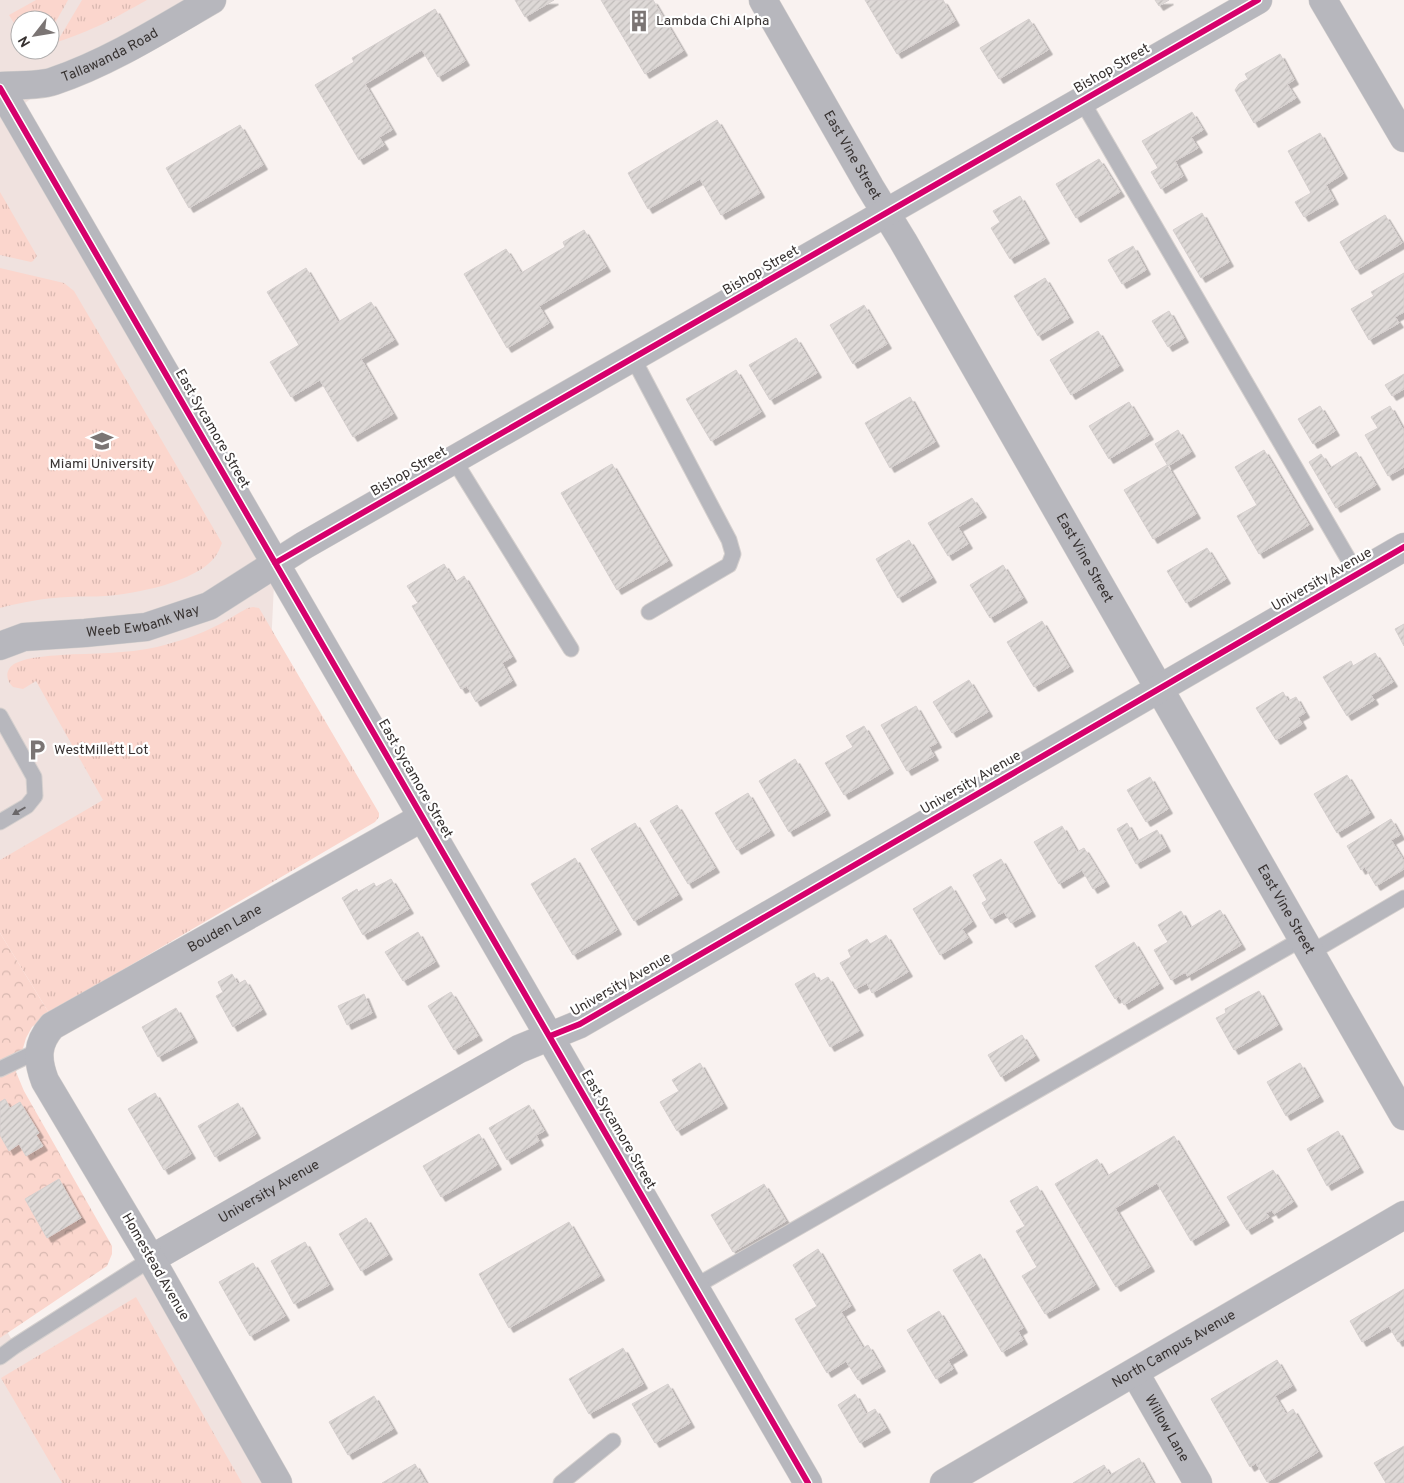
<svg xmlns="http://www.w3.org/2000/svg" width="1404" height="1483" viewBox="0 0 1404 1483" font-family="Overpass,sans-serif">
<style>
.built{fill:#f0e2df;fill-rule:evenodd}
.grass{fill:url(#grass-tufts)}
.forest{fill:url(#forest-crowns)}
.building{fill:url(#building-hatch);stroke:#d6d0cf;filter:url(#shadow)}
.lines{fill:none;stroke-linecap:round;stroke-linejoin:round}
.service-casing{stroke:#d5d0ce;stroke-width:17}
.minor-casing{stroke:#d5d0ce;stroke-width:29}
.tertiary-casing{stroke:#d5d0ce;stroke-width:29}
.service{stroke:#b7b7bd;stroke-width:15}
.minor{stroke:#b7b7bd;stroke-width:28}
.tertiary{stroke:#b7b7bd;stroke-width:28}
.cycleway-casing{stroke:#fff;stroke-width:9}
.cycleway{stroke:#d6006c;stroke-width:6}
.oneway{fill:#6a6769}
.labels{text-anchor:middle;dominant-baseline:central;stroke-width:4.5;stroke-linejoin:round;paint-order:stroke}
.poi-label{font-size:14px;fill:#373231;stroke:#fff;text-anchor:start}
.street-label{font-size:14px;fill:#373231;stroke:#fff}
</style>
<defs>
<pattern id="grass-tufts" width="24" height="20" patternUnits="userSpaceOnUse" patternTransform="scale(1.25)"><rect width="24" height="20" fill="#fbd6cd"/><path d="M3 7l-1-3M5 7V3M7 7l1-3M15 17l-1-3M17 17v-4M19 17l1-3" fill="none" stroke="#d8b8b0"/></pattern>
<pattern id="forest-crowns" width="20" height="18" patternUnits="userSpaceOnUse" patternTransform="scale(1.25)"><rect width="20" height="18" fill="#fbd6cd"/><path d="M2 6a3 3 0 1 1 6 0M12 15a3 3 0 1 1 6 0" fill="none" stroke="#d8b8b0"/></pattern>
<pattern id="building-hatch" width="6" height="6" patternUnits="userSpaceOnUse" patternTransform="scale(1.25)"><rect width="6" height="6" fill="#ded9d7"/><path d="M-1 1l2-2M0 6l6-6M5 7l2-2" fill="none" stroke="#bfbbb9"/></pattern>
<filter id="shadow"><feDropShadow dx="4.5" dy="4.5" stdDeviation="0" flood-color="#0004"/></filter>
</defs>
<rect width="100%" height="100%" fill="#f9f2f0"/>
<path class="built" d="M 0,0 L 211,0 L 52,82 L 6,118 L 275,563 L 268,710 L 0,885 ZM 20,20 L 50,20 L 50,50 L 20,50 Z
M 151,1259 L 278,1483 L 0,1483 L 0,1320 L 15,1345 Z"/>
<path class="grass" d="M 36,0 L 68,0 L 50,32 L 50,20 L 20,20 L 20,33 L 9,15 Z
M 82,0 L 147,0 C 115,18 92,31 57,42 Z
M 0,192 L 37,256 L 33,261 L 31,262 L 0,255 Z
M 0,268 L 64,283 L 74,291 L 222,543 C 220,548 218,553 215,557 C 196,582 135,594 106,596 C 93,597 80,596 68,597 C 45,598 22,602 0,608 Z
M 253,607 L 259,608 L 379,813 L 379,817 L 375,822 L 49,1013 L 0,933 L 0,860 L 103,800 L 36,681 L 23,689 L 13,687 C 5,680 5,668 16,663 C 29,657 47,656 61,655 C 93,653 126,654 157,647 C 177,642 199,635 218,625 C 228,620 238,613 248,608 Z
M 136,1297 L 242,1483 L 62,1483 L 1,1378 Z"/>
<path class="forest" d="M 0,933 L 49,1013 L 32,1027 L 26,1038 L 16,1072 L 24,1091 L 112,1246 L 112,1254 L 107,1266 L 0,1338 Z"/>
<path class="building" d="M 515,0 L 554,0 L 525,17 Z
M 601,0 L 653,0 L 683,51 L 645,74 Z
M 865,0 L 943,0 L 955,21 L 897,54 Z
M 1155,0 L 1169,0 L 1159,6 Z
M 435,9 L 465,61 L 438,77 L 422,50 L 365,84 L 392,130 L 379,137 L 384,145 L 359,160 L 315,85 L 354,62 L 352,58 Z
M 1029,19 L 1048,50 L 999,79 L 980,48 Z
M 1280,54 L 1294,80 L 1287,84 L 1296,98 L 1254,123 L 1235,90 L 1239,84 L 1248,79 L 1245,74 Z
M 1192,112 L 1203,130 L 1191,137 L 1198,148 L 1175,161 L 1183,176 L 1161,189 L 1151,172 L 1158,168 L 1142,141 Z
M 717,120 L 760,193 L 721,215 L 700,179 L 648,209 L 628,173 Z
M 240,125 L 263,165 L 189,208 L 166,168 Z
M 1320,133 L 1343,174 L 1326,185 L 1334,200 L 1304,217 L 1295,202 L 1311,193 L 1288,151 Z
M 1099,159 L 1120,192 L 1076,218 L 1056,184 Z
M 1020,196 L 1045,239 L 1010,259 L 991,228 L 1000,222 L 993,211 Z
M 1202,213 L 1229,262 L 1201,278 L 1173,230 Z
M 1385,215 L 1402,243 L 1356,270 L 1340,242 Z
M 584,230 L 606,267 L 539,306 L 549,323 L 507,348 L 464,274 L 506,249 L 521,273 L 565,247 L 563,242 Z
M 1133,246 L 1146,270 L 1122,284 L 1108,260 Z
M 306,268 L 338,322 L 371,302 L 394,340 L 361,359 L 393,414 L 353,437 L 320,380 L 291,397 L 270,362 L 299,345 L 267,292 Z
M 1404,273 L 1404,312 L 1395,317 L 1399,323 L 1369,340 L 1351,309 L 1374,296 L 1371,292 Z
M 1045,278 L 1069,318 L 1038,336 L 1014,296 Z
M 864,305 L 887,344 L 853,364 L 830,325 Z
M 1169,311 L 1184,338 L 1168,347 L 1152,321 Z
M 1098,331 L 1119,366 L 1071,395 L 1050,360 Z
M 796,338 L 817,373 L 770,400 L 749,365 Z
M 736,370 L 761,412 L 711,441 L 686,399 Z
M 1404,374 L 1404,389 L 1392,396 L 1385,385 Z
M 910,397 L 935,442 L 890,468 L 865,423 Z
M 1129,402 L 1149,435 L 1109,459 L 1089,426 Z
M 1320,406 L 1335,431 L 1313,444 L 1298,419 Z
M 1390,406 L 1404,431 L 1404,467 L 1388,476 L 1365,435 L 1378,428 L 1371,417 Z
M 1178,430 L 1191,452 L 1168,466 L 1155,444 Z
M 1264,450 L 1309,525 L 1259,554 L 1237,516 L 1257,505 L 1235,467 Z
M 1356,452 L 1376,485 L 1336,508 L 1309,462 L 1321,454 L 1330,468 Z
M 612,464 L 668,561 L 617,590 L 561,493 Z
M 1167,465 L 1196,514 L 1153,539 L 1124,490 Z
M 972,498 L 982,513 L 958,527 L 968,544 L 948,556 L 928,523 Z
M 909,540 L 932,578 L 898,598 L 876,559 Z
M 1207,548 L 1226,579 L 1186,603 L 1167,571 Z
M 444,564 L 455,582 L 464,576 L 512,657 L 502,663 L 512,681 L 476,702 L 467,686 L 461,689 L 412,606 L 418,603 L 407,586 Z
M 1003,565 L 1023,598 L 990,618 L 970,585 Z
M 1042,621 L 1069,667 L 1034,687 L 1007,642 Z
M 1404,624 L 1404,646 L 1395,629 Z
M 1375,653 L 1393,682 L 1371,695 L 1374,700 L 1347,716 L 1323,677 L 1351,661 L 1353,666 Z
M 969,680 L 988,712 L 952,733 L 933,702 Z
M 1283,692 L 1288,701 L 1296,697 L 1305,713 L 1298,717 L 1302,724 L 1276,740 L 1256,708 Z
M 916,706 L 937,743 L 929,747 L 934,756 L 907,771 L 881,725 Z
M 864,726 L 889,769 L 844,795 L 825,763 L 853,747 L 846,736 Z
M 795,759 L 826,811 L 789,832 L 759,781 Z
M 1347,775 L 1370,813 L 1337,833 L 1314,794 Z
M 1150,777 L 1168,809 L 1146,822 L 1127,790 Z
M 748,793 L 770,831 L 737,850 L 715,813 Z
M 677,805 L 715,868 L 688,884 L 650,821 Z
M 1391,819 L 1400,835 L 1391,840 L 1404,861 L 1404,869 L 1376,886 L 1365,867 L 1361,870 L 1347,846 Z
M 635,823 L 678,895 L 634,921 L 591,849 Z
M 1127,823 L 1137,841 L 1157,830 L 1166,847 L 1136,864 L 1117,829 Z
M 1062,826 L 1077,852 L 1084,848 L 1105,882 L 1093,889 L 1082,870 L 1059,884 L 1034,842 Z
M 575,858 L 617,930 L 573,955 L 531,884 Z
M 1001,859 L 1031,912 L 1011,923 L 1004,912 L 991,919 L 982,903 L 987,900 L 973,875 Z
M 391,879 L 409,909 L 363,935 L 342,898 L 357,889 L 358,892 L 374,883 L 376,887 Z
M 951,886 L 972,922 L 962,929 L 968,938 L 940,955 L 913,909 Z
M 1220,910 L 1241,945 L 1187,976 L 1186,972 L 1171,980 L 1154,950 L 1168,942 L 1158,925 L 1181,911 L 1190,928 Z
M 418,932 L 435,962 L 403,981 L 385,952 Z
M 886,935 L 908,972 L 872,993 L 867,983 L 855,989 L 840,963 L 851,957 L 848,950 L 867,939 L 870,944 Z
M 1134,942 L 1159,984 L 1124,1005 L 1119,996 L 1115,999 L 1095,966 Z
M 814,973 L 819,982 L 828,977 L 859,1031 L 830,1047 L 795,984 Z
M 232,974 L 238,984 L 245,980 L 262,1010 L 233,1027 L 216,996 L 223,992 L 218,982 Z
M 1259,991 L 1278,1025 L 1234,1050 L 1216,1018 L 1226,1013 L 1225,1009 Z
M 451,992 L 478,1036 L 454,1050 L 428,1006 Z
M 364,994 L 372,1013 L 347,1025 L 338,1006 Z
M 176,1008 L 193,1038 L 158,1057 L 142,1027 Z
M 1022,1035 L 1035,1056 L 1001,1077 L 988,1055 Z
M 700,1063 L 723,1104 L 677,1131 L 660,1102 L 679,1091 L 672,1080 Z
M 1300,1063 L 1319,1097 L 1286,1116 L 1267,1082 Z
M 155,1093 L 191,1154 L 164,1170 L 128,1109 Z
M 5,1099 L 10,1108 L 20,1102 L 39,1133 L 36,1135 L 43,1146 L 26,1156 L 19,1144 L 9,1151 L 0,1135 L 0,1102 Z
M 238,1103 L 256,1134 L 215,1157 L 198,1126 Z
M 529,1105 L 544,1131 L 536,1135 L 539,1141 L 507,1160 L 489,1128 Z
M 1338,1131 L 1359,1168 L 1327,1186 L 1307,1149 Z
M 479,1134 L 497,1165 L 441,1197 L 423,1166 Z
M 1174,1136 L 1225,1221 L 1191,1241 L 1157,1183 L 1115,1208 L 1150,1267 L 1116,1287 L 1055,1184 L 1097,1159 L 1107,1176 Z
M 1273,1170 L 1293,1202 L 1274,1214 L 1272,1210 L 1266,1213 L 1269,1217 L 1247,1230 L 1227,1197 Z
M 59,1179 L 81,1218 L 47,1238 L 25,1199 Z
M 764,1184 L 786,1221 L 733,1252 L 711,1215 Z
M 1037,1186 L 1095,1285 L 1045,1314 L 1022,1276 L 1037,1267 L 1016,1231 L 1025,1226 L 1010,1201 Z
M 366,1218 L 388,1255 L 361,1271 L 339,1234 Z
M 569,1222 L 600,1276 L 509,1328 L 479,1274 Z
M 305,1242 L 329,1285 L 294,1304 L 271,1261 Z
M 818,1249 L 851,1306 L 841,1312 L 863,1348 L 868,1345 L 881,1367 L 858,1380 L 846,1361 L 827,1373 L 795,1319 L 817,1306 L 793,1265 Z
M 980,1254 L 1023,1328 L 1018,1331 L 1023,1340 L 1002,1352 L 953,1270 Z
M 253,1263 L 285,1316 L 250,1336 L 219,1282 Z
M 1404,1289 L 1404,1339 L 1398,1342 L 1389,1326 L 1362,1342 L 1350,1321 Z
M 939,1311 L 963,1351 L 948,1360 L 953,1369 L 936,1379 L 907,1330 Z
M 623,1348 L 643,1384 L 589,1414 L 569,1379 Z
M 1277,1360 L 1292,1386 L 1275,1396 L 1286,1414 L 1293,1409 L 1318,1452 L 1267,1482 L 1256,1463 L 1250,1467 L 1211,1399 Z
M 668,1384 L 690,1423 L 655,1443 L 632,1404 Z
M 855,1394 L 866,1414 L 875,1409 L 886,1428 L 860,1443 L 838,1405 Z
M 374,1396 L 393,1429 L 348,1455 L 329,1422 Z
M 1404,1446 L 1404,1483 L 1386,1483 L 1374,1463 Z
M 1139,1458 L 1153,1483 L 1073,1483 L 1104,1465 L 1110,1475 Z
M 415,1464 L 426,1483 L 382,1483 Z"/>
<g class="lines">
<g class="service-casing">
<path id="service" d="M 1082,101 L 1357,574
M 633,358 L 729,540 L 733,554 L 729,565 L 649,612
M 454,460 L 571,649
M 0,716 L 34,777 L 35,796 L 27,806 L 0,822
M 1310,953 L 1404,898
M 0,1069 L 40,1050
M 694,1287 L 1302,939
M 0,1357 L 15,1346 L 151,1259
M 561,1483 L 613,1441"/>
</g>
<g class="minor-casing">
<g id="minor">
<path id="s1" d="M 763,0 L 870,187 L 903,241 L 1404,1116"/>
<path d="M 1323,0 L 1404,138"/>
<path d="M 0,88 L 808,1483"/>
<path id="s2" d="M 0,646 L 24,637 L 85,633 L 146,627 L 209,606 L 303,546 L 1258,0"/>
<path id="s3" d="M 151,1259 L 519,1049 L 580,1024 L 1404,547"/>
<path id="s4" d="M 1135,1373 L 1198,1483"/>
<path id="s5" d="M 278,1483 L 151,1259 L 45,1081 C 37,1060 36,1044 52,1026 L 423,817"/>
<path id="s6" d="M 944,1483 L 1404,1215"/>
</g>
</g>
<g class="tertiary-casing">
<g id="tertiary">
<path id="s7" d="M 0,86 C 15,85 41,86 54,81 C 108,63 162,29 212,0"/>
</g>
</g>
<use href="#service" class="service"/>
<use href="#minor" class="minor"/>
<use href="#tertiary" class="tertiary"/>
<g class="cycleway-casing">
<path id="cycleway" d="M 0,88 L 808,1483
M 275,563 L 1258,0
M 550,1036 L 580,1024 L 1404,547"/>
</g>
<use href="#cycleway" class="cycleway"/>
</g>
<defs><path id="oneway-solid" d="M-6-.8H1V-3.2L6.5 0L1 3.2V.8H-6Z" transform="scale(1.25)"/></defs>
<use class="oneway" href="#oneway-solid" transform="translate(19 811) rotate(150)"/>
<defs>
<g id="building-bare" transform="scale(1.725)"><path d="M-4-6H4V6H1V3H-1V6H-4ZM-2.5-4.3h1.7v1.8h-1.7ZM.8-4.3h1.7v1.8H.8ZM-2.5-1h1.7V.8h-1.7ZM.8-1h1.7V.8H.8Z" fill="#7b7574" stroke="#fff" stroke-width="2.5" paint-order="stroke"/></g>
<g id="university-bare" transform="scale(1.725)"><path d="M0-5L7-2L0 1L-7-2ZM-4 1L0 2.5L4 1V4Q0 6-4 4Z" fill="#7b7574" stroke="#fff" stroke-width="2.5" paint-order="stroke"/></g>
<g id="parking-bare" transform="scale(1.725)"><path d="M-3.5-5.5H1a3.5 3.5 0 0 1 0 7H-1V5.5H-3.5ZM-1-3.4V-.6H.8a1.4 1.4 0 0 0 0-2.8Z" fill="#7b7574" stroke="#fff" stroke-width="2.5" paint-order="stroke"/></g>
</defs>
<g fill-rule="evenodd">
<use href="#building-bare" x="639" y="21"/>
<use href="#university-bare" x="102" y="441"/>
<use href="#parking-bare" x="37" y="750"/>
</g>
<g class="labels">
<g class="poi-label">
<text x="656" y="21">Lambda Chi Alpha</text>
<text x="102" y="464" text-anchor="middle">Miami University</text>
<text x="54" y="750">WestMillett Lot</text>
</g>
<g class="street-label">
<text stroke="none"><textPath href="#s7" startOffset="116">Tallawanda Road</textPath></text>
<text transform="translate(1112 69) rotate(-30)">Bishop Street</text>
<text stroke="none"><textPath href="#s1" startOffset="179">East Vine Street</textPath></text>
<text transform="translate(761 271) rotate(-30)">Bishop Street</text>
<text transform="translate(212 429) rotate(60)">East Sycamore Street</text>
<text transform="translate(409 472) rotate(-30)">Bishop Street</text>
<text stroke="none"><textPath href="#s1" startOffset="644">East Vine Street</textPath></text>
<text transform="translate(1322 580) rotate(-30)">University Avenue</text>
<text stroke="none"><textPath href="#s2" startOffset="146">Weeb Ewbank Way</textPath></text>
<text transform="translate(415 779) rotate(60)">East Sycamore Street</text>
<text transform="translate(971 783) rotate(-30)">University Avenue</text>
<text stroke="none"><textPath href="#s1" startOffset="1049">East Vine Street</textPath></text>
<text stroke="none"><textPath href="#s5" startOffset="722">Bouden Lane</textPath></text>
<text transform="translate(621 985) rotate(-30)">University Avenue</text>
<text transform="translate(618 1130) rotate(60)">East Sycamore Street</text>
<text stroke="none"><textPath href="#s3" startOffset="136">University Avenue</textPath></text>
<text transform="translate(155 1267) rotate(60)">Homestead Avenue</text>
<text stroke="none"><textPath href="#s6" startOffset="266">North Campus Avenue</textPath></text>
<text stroke="none"><textPath href="#s4" startOffset="64">Willow Lane</textPath></text>
</g>
</g>
<g transform="translate(35 35) rotate(239)"><circle r="24" fill="#ffffff" stroke="#afadad"/>
<path d="M0-4L9 19L0 12L-9 19Z" fill="#7b7574"/>
<text y="-8" font-size="14" font-weight="bold" text-anchor="middle" fill="#373231">N</text>
</g>
</svg>
